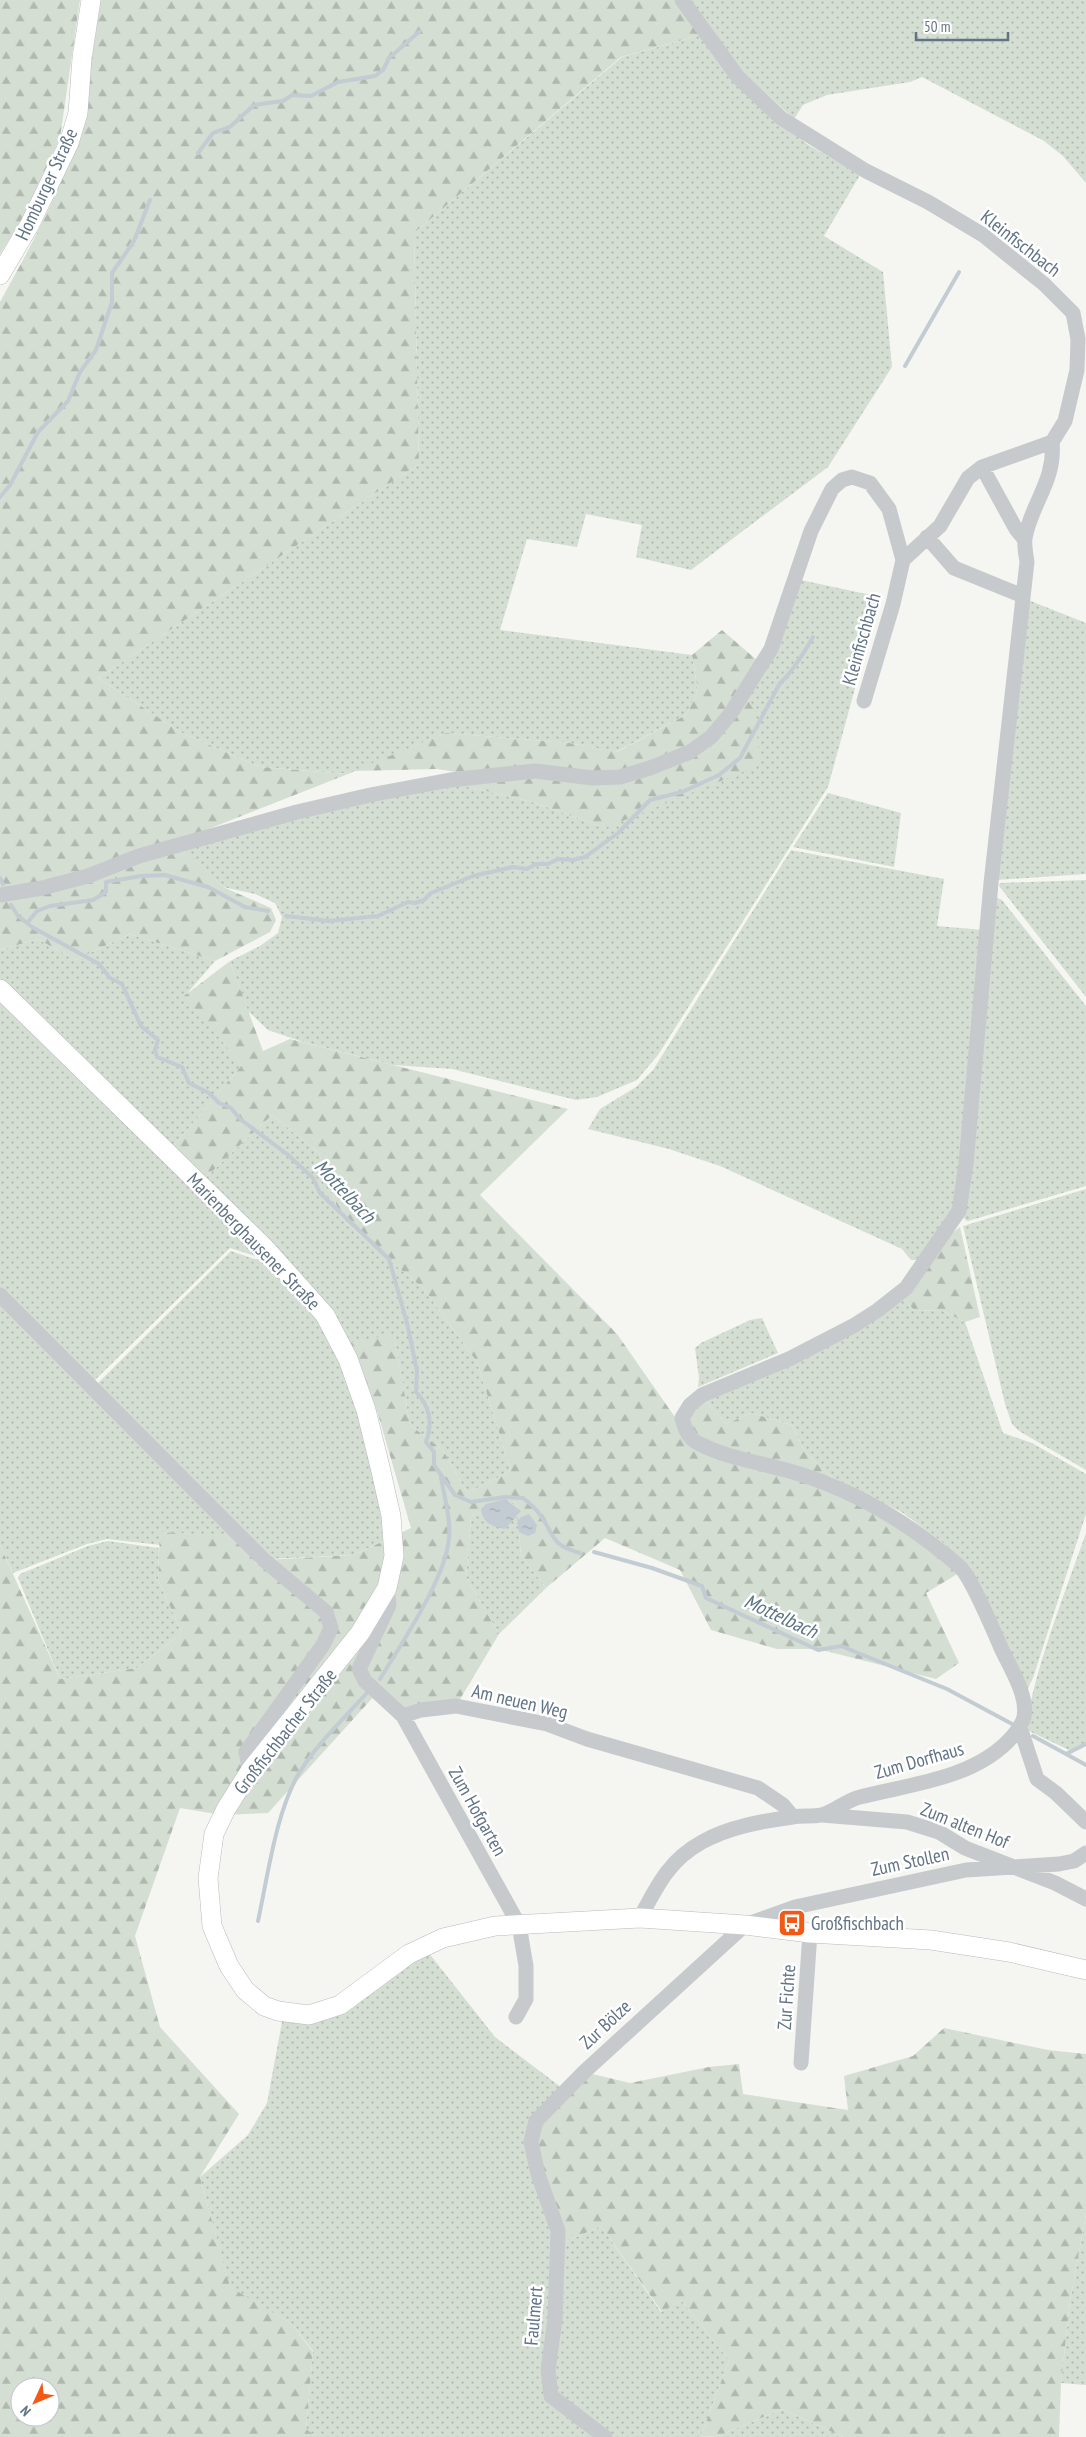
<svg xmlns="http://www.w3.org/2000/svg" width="1086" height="2437" viewBox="0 0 1086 2437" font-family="'PT Sans Narrow',sans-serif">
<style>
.grass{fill:url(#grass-dots)}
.forest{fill:url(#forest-firs);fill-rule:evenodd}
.water{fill:url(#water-ripples)}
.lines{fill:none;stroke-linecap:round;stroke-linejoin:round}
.stream{stroke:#c2ccd2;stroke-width:4}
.major-casing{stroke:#b7bbbf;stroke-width:20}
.minor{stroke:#c7cacd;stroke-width:15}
.major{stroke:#fff;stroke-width:19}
.labels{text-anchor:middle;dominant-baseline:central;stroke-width:5;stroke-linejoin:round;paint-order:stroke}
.street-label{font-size:19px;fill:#617385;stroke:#fff}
.poi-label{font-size:19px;fill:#617385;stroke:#fff;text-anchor:start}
.water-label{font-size:20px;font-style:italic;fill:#5d7683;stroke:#fff}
</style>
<defs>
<pattern id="grass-dots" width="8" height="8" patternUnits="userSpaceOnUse" patternTransform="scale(1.25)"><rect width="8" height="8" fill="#d5ded2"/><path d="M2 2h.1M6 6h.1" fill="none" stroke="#b0b8b0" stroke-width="1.8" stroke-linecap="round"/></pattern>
<pattern id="forest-firs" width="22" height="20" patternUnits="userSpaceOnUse" patternTransform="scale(1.25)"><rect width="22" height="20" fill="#d5ded2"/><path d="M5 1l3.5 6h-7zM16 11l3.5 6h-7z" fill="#b0b8b0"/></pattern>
<pattern id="water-ripples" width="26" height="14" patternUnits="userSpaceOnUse" patternTransform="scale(1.25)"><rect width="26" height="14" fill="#c2ccd2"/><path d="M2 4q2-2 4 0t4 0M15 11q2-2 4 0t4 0" fill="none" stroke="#a1aab0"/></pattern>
</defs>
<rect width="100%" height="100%" fill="#f5f6f1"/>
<path class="grass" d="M 690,0 L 1086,0 L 1086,183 L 1063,156 L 1044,141 L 922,77 L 910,82 L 827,95 L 803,105 L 794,119 L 745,74 Z
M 701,35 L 780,121 L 807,144 L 860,175 L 824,236 L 883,272 L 892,367 L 828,467 L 691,570 L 636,557 L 642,525 L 586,514 L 577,547 L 527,539 L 500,630 L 692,655 L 698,691 L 686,715 L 616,752 L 569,743 L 446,733 L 348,774 L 260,767 L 182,733 L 98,678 L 419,464 L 414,233 L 622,57 Z
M 801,580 L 880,597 L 828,787 L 658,1055 L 637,1080 L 597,1097 L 576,1100 L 452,1069 L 393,1065 L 303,1042 L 268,1030 L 248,1011 L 230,961 L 260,946 L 278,933 L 282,917 L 275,903 L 255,894 L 223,887 L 183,847 L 250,829 L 453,783 L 536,803 L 605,828 L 746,698 Z
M 1028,600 L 1086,623 L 1086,874 L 996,880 Z
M 828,793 L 901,813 L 894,867 L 793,847 Z
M 791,850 L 944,879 L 937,926 L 983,930 L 963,1156 L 952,1213 L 921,1260 L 911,1260 L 902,1249 L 720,1166 L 669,1149 L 588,1129 L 600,1109 L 636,1087 L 653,1070 Z
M 1086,880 L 1086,997 L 999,886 L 1000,883 Z
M 997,898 L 1002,900 L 1086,1006 L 1086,1186 L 968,1221 L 965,1220 L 962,1214 Z
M 130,934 L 215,961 L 185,996 L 242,1065 L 172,1148 L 0,982 L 0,950 L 38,939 L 75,960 Z
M 0,1000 L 263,1256 L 255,1256 L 230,1248 L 92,1383 L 0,1290 Z
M 272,1115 L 319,1153 L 341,1219 L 424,1289 L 477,1362 L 511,1471 L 467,1493 L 443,1450 L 410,1425 L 394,1335 L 350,1343 L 203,1180 Z
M 1086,1189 L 1086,1470 L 1019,1431 L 1012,1424 L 1005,1404 L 963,1226 Z
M 231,1251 L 254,1259 L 267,1259 L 326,1330 L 356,1396 L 387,1539 L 354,1555 L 268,1559 L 95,1386 Z
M 901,1296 L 915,1311 L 941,1310 L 965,1322 L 1003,1433 L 1032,1443 L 1086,1474 L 1086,1514 L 1033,1678 L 1027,1690 L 964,1563 L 942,1542 L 903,1513 L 831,1477 L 805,1452 L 792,1425 L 751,1413 L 726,1424 L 705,1399 Z
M 0,1298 L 236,1537 L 160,1532 L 160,1545 L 107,1539 L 87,1544 L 13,1573 L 0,1545 Z
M 762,1318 L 778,1353 L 698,1387 L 699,1378 L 695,1348 L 701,1343 L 750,1320 Z
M 516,1502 L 521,1555 L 546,1588 L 499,1634 L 466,1577 L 471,1516 Z
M 1086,1533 L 1086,1744 L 1071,1751 L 1029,1731 C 1021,1704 1074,1568 1086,1533 Z
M 108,1541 L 159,1548 L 158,1580 L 182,1633 L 137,1668 L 60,1679 L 18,1578 L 20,1574 L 88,1546 Z
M 424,1947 L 495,2037 L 566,2091 L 558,2245 L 601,2226 L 661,2312 L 681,2300 L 729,2360 L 701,2436 L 713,2437 L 317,2437 L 306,2429 L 313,2351 L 292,2324 L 230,2288 L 200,2177 L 248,2135 L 267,2103 L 284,2011 L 309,2015 Z
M 1086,2214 L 1086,2385 L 1061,2383 L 1070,2301 Z
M 782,2409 L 843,2437 L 716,2437 Z"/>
<path class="forest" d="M 0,0 L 80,0 L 60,138 L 21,221 L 0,254 Z
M 101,0 L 675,0 L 701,35 L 621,57 L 414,233 L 419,464 L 98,678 L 182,733 L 260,767 L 348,774 L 178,841 L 223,887 L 271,908 L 276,920 L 270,932 L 215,961 L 130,934 L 75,960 L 38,939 L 0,950 L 0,302 C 27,253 57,200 73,146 C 87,99 93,49 101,0 Z
M 722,630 L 758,661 L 734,701 L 700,741 L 616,776 L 475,775 L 437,769 L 353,771 L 446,733 L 569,743 L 617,752 L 686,715 L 698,691 L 692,655 Z
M 746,698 L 755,711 L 760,765 L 605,828 L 536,803 L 453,783 L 535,774 L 576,782 L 684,757 Z
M 230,961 L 263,1051 L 290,1039 L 568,1109 L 480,1195 L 617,1334 L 686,1433 L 845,1490 L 964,1570 L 926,1593 L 959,1663 L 936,1679 L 818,1649 L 777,1649 L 711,1630 L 680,1570 L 605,1538 L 546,1588 L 521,1555 L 516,1502 L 471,1516 L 466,1577 L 499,1634 L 456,1706 L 403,1716 L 377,1693 L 268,1813 L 222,1815 L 180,1808 L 135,1936 L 160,2027 L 239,2114 L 200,2177 L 230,2287 L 292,2324 L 313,2352 L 306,2429 L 317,2437 L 0,2437 L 0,1545 L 60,1679 L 137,1668 L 182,1633 L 158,1580 L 160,1532 L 247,1537 L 256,1564 L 264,1560 L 354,1555 L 411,1528 L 378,1414 L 350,1343 L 394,1334 L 410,1425 L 443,1450 L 467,1493 L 511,1471 L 477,1362 L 424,1289 L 341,1219 L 319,1153 L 272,1115 L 203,1180 L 172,1148 L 242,1065 L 184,996 ZM 20,2387 L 50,2387 L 50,2417 L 20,2417 Z
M 960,1227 L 980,1317 L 965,1322 L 941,1310 L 915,1311 L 901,1296 L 951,1234 Z
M 705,1399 L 726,1424 L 751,1413 L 792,1425 L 805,1452 L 831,1477 L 817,1479 L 736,1456 L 699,1437 L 689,1422 L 690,1413 Z
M 944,2028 L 1048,2050 L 1086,2054 L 1086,2214 L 1070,2301 L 1061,2383 L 1059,2437 L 843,2437 L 782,2409 L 716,2437 L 701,2436 L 729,2360 L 681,2300 L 662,2312 L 601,2226 L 558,2245 L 538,2174 L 536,2121 L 584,2072 L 630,2083 L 709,2067 L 739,2064 L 743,2094 L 848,2110 L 844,2076 L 913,2056 Z"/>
<path class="water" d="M 505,1499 L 521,1511 L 505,1529 C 492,1526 483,1524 481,1509 L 486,1504 Z
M 529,1514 L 537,1525 L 535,1533 L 528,1536 L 519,1532 L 517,1523 L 521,1517 Z"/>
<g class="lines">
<path class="stream" d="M 198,153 L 213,133 L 230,127 L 254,105 L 283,101 L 292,95 L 311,96 L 338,82 L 375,76 L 383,70 L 389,58 L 420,31
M 905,366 L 959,272
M 0,497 L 10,485 L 38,432 L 68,401 L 80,372 L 96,350 L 112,302 L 112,273 L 134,241 L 150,200
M 0,878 L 3,884
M 11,905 L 18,916 L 32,927 L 99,964 L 110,978 L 122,984 L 141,1026 L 158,1040 L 155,1050 L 157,1057 L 182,1067 L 189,1083 L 209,1093 L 219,1103 L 231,1108 L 240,1119 L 287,1154 L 313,1178 L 320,1193 L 389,1259 L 407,1323 L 417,1371 L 416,1392 C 430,1406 433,1424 426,1442 L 434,1452 L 434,1465 L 455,1495 L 471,1502 L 505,1497 L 523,1498 C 528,1502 534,1507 538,1512 C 556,1535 548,1544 580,1553
M 286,916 L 329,921 L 378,916 L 408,902 L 415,903 L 424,900 L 431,893 L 473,876 L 513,867 L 527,869 L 536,864 L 548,864 L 558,859 L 573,860 L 585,857 L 618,833 L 650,800 L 682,792 L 719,775 L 740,758 L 780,683 C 792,673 805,651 813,637
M 27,923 L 37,911 L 50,906 L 93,900 L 106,892 L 106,882 L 141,876 L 165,875 L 208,887 L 245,907 L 268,911
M 594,1552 L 652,1568 L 702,1586 L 706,1598 L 818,1650 L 841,1646 L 947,1689 L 1014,1725
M 380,1679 C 401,1644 446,1578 449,1538 C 451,1519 444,1496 441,1477
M 1033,1736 L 1066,1754 L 1086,1744
M 1066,1754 L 1086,1765
M 258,1921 C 268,1875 276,1812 299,1773 C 317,1744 344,1718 367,1693"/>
<g class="major-casing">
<path id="major" d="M 0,275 L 30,224 L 69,143 L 78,113 L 82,58 L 91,0
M 0,989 L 265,1248 L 325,1315 L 348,1359 L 366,1410 L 380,1467 L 391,1516 L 394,1556 L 387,1588 L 360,1633 L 250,1771 L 226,1809 L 214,1834 L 208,1878 L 212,1926 L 229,1966 L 245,1990 L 264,2006 L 278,2011 L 309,2015 L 340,2005 L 409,1954 L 443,1938 L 495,1926 L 640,1918 L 745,1925 L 810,1933 L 931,1940 L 1009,1952 L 1086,1970"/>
</g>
<path class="minor" d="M 982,467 L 1016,529 L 1025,540
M 927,537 L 954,568 L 1023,596
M 864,701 L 893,604 L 903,560
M 0,895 L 42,888 L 88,876 L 139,856 L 297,812 L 370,795 L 450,780 L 535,771 L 593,778 L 620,777 L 650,768 L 690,752 L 711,737 L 731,713 L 771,649 L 811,531 L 832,489 L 842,480 L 852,477 L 870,483 L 889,509 L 903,560 L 940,526 L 968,478 L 982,467 L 1052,442 L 1065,421 L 1077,370 L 1078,339 L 1073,313 L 1044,284 L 983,235 L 928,202 L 866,171 L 781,118 L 738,77 L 682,0
M 0,1295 L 264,1560 L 326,1612 L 331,1628 L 323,1645 L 246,1752 L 250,1771
M 387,1588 L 389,1605 L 359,1669 L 365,1681 L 403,1716 L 421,1710 L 456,1706 L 547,1724 L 587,1739 L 758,1788 L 783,1805 L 793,1817
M 403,1716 L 519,1925 L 526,1966 L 526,1999 L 516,2017
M 1020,1727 L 1037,1779 L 1056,1793 L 1086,1822
M 822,1815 L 907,1822 L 939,1832 L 965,1848 L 1055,1883 L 1086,1899
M 640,1918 C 657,1886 669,1860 702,1842 C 729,1827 762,1821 793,1817 C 802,1815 812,1817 821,1815 C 835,1812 846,1800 860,1797 C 910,1784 975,1779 1012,1737 C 1017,1731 1022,1725 1024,1717 C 1028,1696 1011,1669 1002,1650 C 994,1632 971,1576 959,1566 C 908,1522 852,1488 786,1470 C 758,1462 727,1458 700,1444 C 688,1439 685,1429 682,1418 L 690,1405 L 702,1395 L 789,1359 L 853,1326 L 878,1310 L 906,1288 L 959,1211 L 966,1164 L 991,883 L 1027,562 C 1026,555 1024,546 1025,538 C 1031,504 1056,480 1052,442
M 801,2063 L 810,1933
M 605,2437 L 551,2396 L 548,2370 L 555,2319 L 558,2231 L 538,2174 L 531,2142 L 536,2121 L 584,2072 L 745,1925 L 795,1907 L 966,1870 L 1059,1864 L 1074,1861 L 1086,1853"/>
<use href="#major" class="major"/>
</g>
<defs>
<g id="bus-square" transform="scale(1.4375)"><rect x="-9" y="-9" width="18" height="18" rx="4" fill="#f35814" stroke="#fff"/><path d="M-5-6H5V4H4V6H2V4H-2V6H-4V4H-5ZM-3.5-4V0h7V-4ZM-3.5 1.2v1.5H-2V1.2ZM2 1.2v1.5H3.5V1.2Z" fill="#fff"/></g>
</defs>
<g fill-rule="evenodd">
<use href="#bus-square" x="792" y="1923"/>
</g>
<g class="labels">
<g class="street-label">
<text transform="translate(46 184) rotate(-65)">Homburger Straße</text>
<text transform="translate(1021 243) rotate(38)">Kleinfischbach</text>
<text transform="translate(861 639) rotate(-74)">Kleinfischbach</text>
<text transform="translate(254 1241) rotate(46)">Marienberghausener Straße</text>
<text transform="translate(520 1701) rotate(13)">Am neuen Weg</text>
<text transform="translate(285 1731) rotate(-52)">Großfischbacher Straße</text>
<text transform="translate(919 1760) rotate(-16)">Zum Dorfhaus</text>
<text transform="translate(478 1811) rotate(61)">Zum Hofgarten</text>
<text transform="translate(965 1825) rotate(22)">Zum alten Hof</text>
<text transform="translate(910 1861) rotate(-12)">Zum Stollen</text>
<text transform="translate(786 1997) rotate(-86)">Zur Fichte</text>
<text transform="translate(605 2024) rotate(-43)">Zur Bölze</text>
<text transform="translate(533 2316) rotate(-85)">Faulmert</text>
</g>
<g class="poi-label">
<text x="811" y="1923">Großfischbach</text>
</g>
<g class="water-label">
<text transform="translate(345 1191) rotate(47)">Mottelbach</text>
<text transform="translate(781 1616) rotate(25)">Mottelbach</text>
</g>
</g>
<g transform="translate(35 2402) rotate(226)"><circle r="24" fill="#ffffff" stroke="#c0c7ce"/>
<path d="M0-4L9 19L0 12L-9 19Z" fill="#f35814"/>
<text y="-8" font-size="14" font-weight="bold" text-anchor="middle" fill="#617385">N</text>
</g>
<path d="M916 32v8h92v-8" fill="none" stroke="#617385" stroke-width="2.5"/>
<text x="924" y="32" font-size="15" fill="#617385" stroke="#ffffff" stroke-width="4" paint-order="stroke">50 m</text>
</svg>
